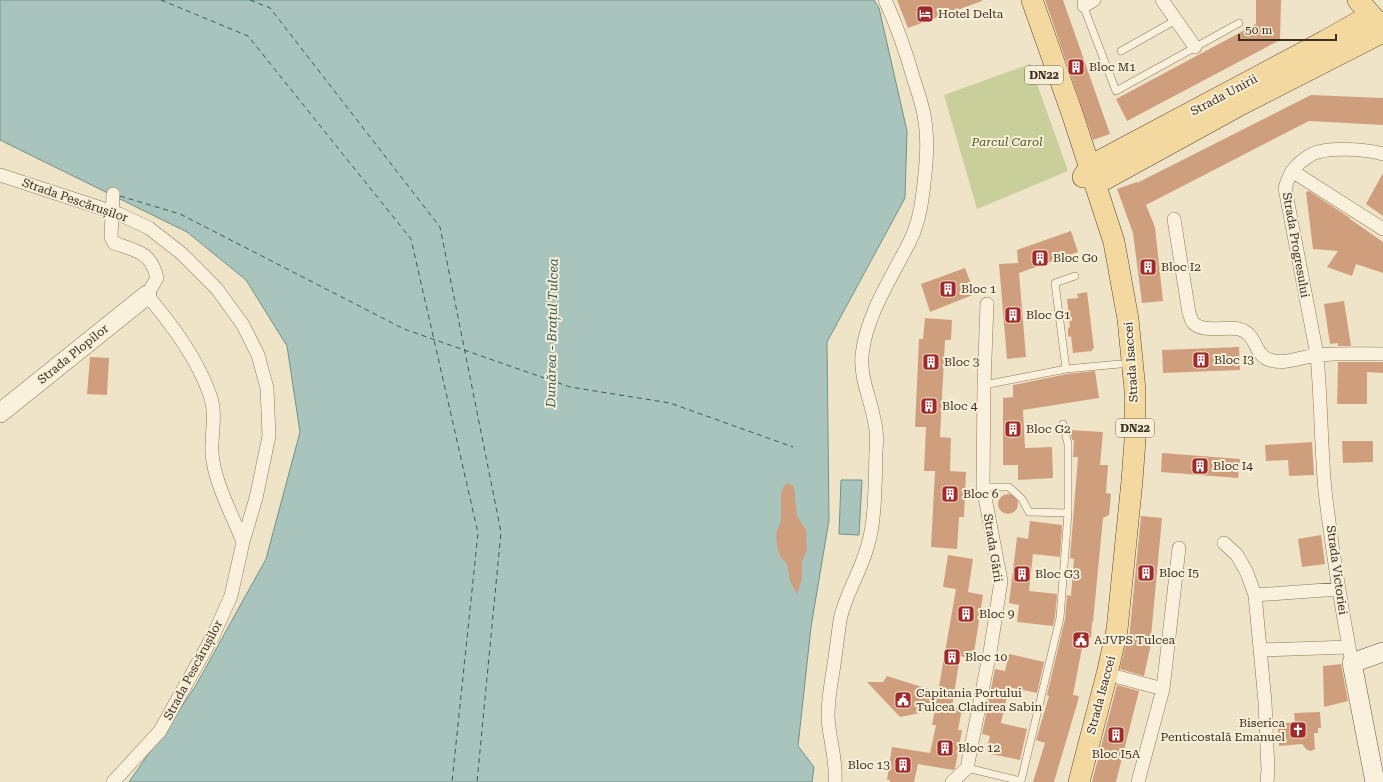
<svg xmlns="http://www.w3.org/2000/svg" width="1383" height="782" viewBox="0 0 1383 782" font-family="'Roboto Serif',serif">
<style>
.green{fill:#c9cf9b}
.water{fill:#a9c4bc;stroke:#6f938a}
.lines{fill:none;stroke-linecap:round;stroke-linejoin:round}
.ferry{stroke:#2f5d5a;stroke-width:1;stroke-dasharray:5 4;stroke-linecap:butt}
.building{fill:#cf9f7d}
.lane-casing{stroke:#8d765c;stroke-width:8}
.street-casing{stroke:#8d765c;stroke-width:14}
.secondary-casing{stroke:#6f573f;stroke-width:20}
.primary-casing{stroke:#5b4430;stroke-width:22}
.lane{stroke:#faf1dc;stroke-width:7}
.street{stroke:#faf1dc;stroke-width:13}
.secondary{stroke:#faf1dc;stroke-width:19}
.primary{stroke:#f3d9a0;stroke-width:21}
.labels{text-anchor:middle;dominant-baseline:central;stroke-width:4;stroke-linejoin:round;paint-order:stroke}
.shield{fill:#f7eed8;stroke:#756857;stroke-width:1}
.shield-label{font-size:11px;font-weight:bold;fill:#3d2e20}
.poi-label{font-size:12px;fill:#3d2e20;stroke:#f7eed8;text-anchor:start}
.street-label{font-size:12px;fill:#3d2e20;stroke:#f7eed8}
.park-label{font-size:12px;font-style:italic;fill:#4d5a26;stroke:#f7eed8}
.water-label{font-size:13px;font-style:italic;fill:#2f5d5a;stroke:#f7eed8}
</style>
<rect width="100%" height="100%" fill="#f0e4c8"/>
<path class="green" d="M 1030,64 L 1068,171 L 977,209 L 944,95 Z"/>
<path class="water" d="M 0,0 L 874,0 L 879,8 L 907,131 L 905,198 L 827,342 L 829,520 L 811,627 L 798,746 L 814,767 L 812,782 L 129,782 L 195,687 L 266,559 L 300,432 L 287,346 L 246,280 L 187,232 L 0,140 Z
M 841,480 L 862,480 L 859,535 L 839,534 Z"/>
<g class="lines">
<path class="ferry" d="M 161,0 L 248,36 L 411,239 L 478,533 L 452,782
M 250,0 L 270,8 L 440,227 L 501,532 L 477,782
M 120,196 L 180,214 L 404,329 L 570,387 L 670,403 L 793,447"/>
</g>
<path class="building" d="M 897,0 L 982,0 L 982,1 L 908,28 Z
M 1045,0 L 1063,0 L 1110,134 L 1093,140 Z
M 1256,0 L 1281,0 L 1280,40 L 1127,121 L 1116,99 L 1256,24 Z
M 1311,95 L 1383,98 L 1383,125 L 1309,121 L 1146,205 L 1155,227 L 1163,301 L 1142,303 L 1133,233 L 1117,189 L 1137,182 L 1137,183 Z
M 1383,173 L 1383,216 L 1366,204 Z
M 1309,191 L 1350,218 L 1350,219 L 1383,242 L 1383,273 L 1356,264 L 1352,276 L 1327,267 L 1338,251 L 1313,249 L 1306,192 Z
M 1071,231 L 1078,252 L 1019,273 L 1026,357 L 1007,359 L 999,264 L 1018,263 L 1017,250 Z
M 965,268 L 975,294 L 930,312 L 921,284 Z
M 1087,292 L 1094,349 L 1092,349 L 1092,351 L 1073,353 L 1071,336 L 1068,337 L 1068,328 L 1070,327 L 1067,299 L 1078,298 L 1077,294 Z
M 1344,301 L 1351,346 L 1338,346 L 1338,343 L 1330,344 L 1324,304 Z
M 925,318 L 952,320 L 951,340 L 945,340 L 940,437 L 951,438 L 950,471 L 966,472 L 964,517 L 959,517 L 957,549 L 931,547 L 935,471 L 924,471 L 926,427 L 915,427 L 919,339 L 923,339 Z
M 1239,347 L 1240,370 L 1163,373 L 1162,350 Z
M 90,357 L 109,358 L 107,395 L 87,394 Z
M 1338,362 L 1383,362 L 1383,373 L 1367,372 L 1367,404 L 1337,404 Z
M 1095,371 L 1099,398 L 1023,410 L 1025,448 L 1052,447 L 1053,478 L 1018,480 L 1018,465 L 1003,465 L 1003,398 L 1013,397 L 1013,385 L 1067,374 Z
M 1070,430 L 1103,432 L 1100,465 L 1108,465 L 1106,493 L 1111,494 L 1109,515 L 1103,518 L 1093,622 L 1092,622 L 1091,638 L 1084,637 L 1073,695 L 1079,696 L 1077,704 L 1054,782 L 1033,782 L 1045,743 L 1036,740 L 1049,696 L 1047,695 L 1065,619 L 1067,595 L 1071,596 L 1074,559 L 1070,558 L 1078,457 L 1073,457 L 1074,440 L 1072,440 Z
M 1342,441 L 1373,441 L 1373,462 L 1343,463 Z
M 1312,442 L 1314,475 L 1289,476 L 1288,460 L 1266,461 L 1265,445 Z
M 1162,453 L 1240,459 L 1238,478 L 1161,472 Z
M 788,483 L 794,487 L 797,516 L 806,530 L 807,550 L 802,561 L 802,579 L 797,594 L 790,581 L 787,564 L 780,556 L 777,546 L 776,533 L 781,521 L 781,494 L 784,486 Z
M998 504a10 10 0 1 1 20 0a10 10 0 1 1-20 0Z
M 1141,516 L 1162,518 L 1150,648 L 1144,676 L 1120,669 L 1127,639 L 1129,639 Z
M 1030,521 L 1062,525 L 1060,557 L 1033,554 L 1029,591 L 1057,594 L 1055,617 L 1053,626 L 1017,622 L 1019,605 L 1009,603 L 1017,537 L 1028,539 Z
M 1321,535 L 1325,564 L 1302,567 L 1298,539 Z
M 948,555 L 973,559 L 968,592 L 983,595 L 973,659 L 960,656 L 952,707 L 962,709 L 958,730 L 962,730 L 955,769 L 953,770 L 918,764 L 914,782 L 890,782 L 890,780 L 887,780 L 892,747 L 930,753 L 936,725 L 932,725 L 935,710 L 900,717 L 867,682 L 883,682 L 887,676 L 938,692 L 956,589 L 943,587 Z
M 1009,654 L 1044,662 L 1037,693 L 1009,687 L 1001,723 L 1027,729 L 1020,760 L 986,753 L 990,736 L 982,734 L 995,669 L 1005,671 Z
M 1341,664 L 1348,701 L 1324,707 L 1323,666 Z
M 1117,685 L 1139,691 L 1116,782 L 1092,782 Z
M 1320,712 L 1321,728 L 1318,728 L 1318,733 L 1314,733 L 1315,749 L 1311,751 L 1307,750 L 1302,744 L 1279,746 L 1278,724 L 1295,722 L 1294,713 Z"/>
<g class="lines">
<g class="lane-casing">
<path id="lane" d="M 1081,0 L 1116,91 L 1239,23
M 1121,51 L 1176,20
M 1066,369 L 1055,283 L 1075,276
M 984,385 L 1066,369 L 1120,364
M 983,487 L 1009,487 L 1022,499 L 1029,512 L 1068,513 L 1068,444 L 1063,424
M 967,768 L 1021,781 L 1060,618 L 1068,513"/>
</g>
<g class="street-casing">
<path id="street" d="M 1162,0 L 1195,47
M 1084,6 L 1094,0
M 1292,171 L 1383,229
M 0,175 L 119,214 L 149,228 L 181,253 L 217,289 L 243,325 L 258,355 L 267,388 L 269,436 L 256,498 L 243,542 L 231,596 L 213,636 L 160,731 L 113,782
M 113,194 L 111,237 L 114,243 C 137,251 151,252 157,278 L 147,295 C 172,325 197,358 210,395 C 217,414 211,433 212,453 C 214,482 232,514 243,542
M 1174,219 L 1189,313 C 1190,315 1191,319 1192,321 C 1200,334 1226,326 1239,329 C 1258,334 1253,355 1270,360 C 1286,365 1303,356 1319,355 C 1340,353 1361,354 1383,354
M 1224,543 L 1237,555 L 1247,573 L 1255,595 L 1265,702 L 1268,770 L 1267,782
M 1255,595 L 1339,589
M 1260,650 L 1349,647
M 1352,663 C 1341,606 1332,549 1325,491 C 1321,446 1321,400 1317,355 L 1285,188 C 1287,182 1289,175 1293,170 C 1297,165 1304,159 1309,156 C 1324,146 1366,149 1383,154
M 1107,674 L 1163,689
M 835,782 C 837,760 829,739 828,717 C 828,700 831,682 834,665 C 836,650 838,635 840,620 C 845,595 860,573 867,548 C 876,521 875,480 876,451 C 877,440 877,430 874,419 C 870,397 860,378 862,355 C 866,316 891,278 909,243 C 917,228 921,210 923,192 C 926,167 929,141 924,115 C 922,104 918,92 914,80 C 906,52 897,26 885,0
M 952,782 L 967,768 L 991,646 L 1001,581 L 983,487 L 984,385 L 987,304
M 1138,782 L 1163,689 L 1179,548"/>
</g>
<g class="secondary-casing">
<path id="secondary" d="M 0,413 L 147,295
M 1375,782 L 1352,663 L 1383,652"/>
</g>
<g class="primary-casing">
<path id="primary" d="M 1032,0 L 1072,113 L 1114,242 L 1128,319 L 1135,390 L 1135,440 L 1132,481 L 1117,630 L 1107,674 L 1079,782
M 1358,0 L 1371,15 L 1381,25
M 1083,177 L 1090,166 L 1325,41 L 1371,15
M 1096,184 L 1238,106 L 1383,32"/>
</g>
<use href="#lane" class="lane"/>
<use href="#street" class="street"/>
<use href="#secondary" class="secondary"/>
<use href="#primary" class="primary"/>
</g>
<defs>
<g id="hotel-square" transform="scale(0.9)"><rect x="-9" y="-9" width="18" height="18" rx="4" fill="#9e2a2b" stroke="#f7eed8"/><path d="M-6-4.5h1.5V1H6V5H4.5V3h-9V5H-6ZM-4 0a1.8 1.8 0 1 1 3.6 0ZM.5 0V-2.5h3Q6-2.5 6 0Z" fill="#fff"/></g>
<g id="building-square" transform="scale(0.9)"><rect x="-9" y="-9" width="18" height="18" rx="4" fill="#9e2a2b" stroke="#f7eed8"/><path d="M-4-6H4V6H1V3H-1V6H-4ZM-2.5-4.3h1.7v1.8h-1.7ZM.8-4.3h1.7v1.8H.8ZM-2.5-1h1.7V.8h-1.7ZM.8-1h1.7V.8H.8Z" fill="#fff"/></g>
<g id="civic-square" transform="scale(0.9)"><rect x="-9" y="-9" width="18" height="18" rx="4" fill="#9e2a2b" stroke="#f7eed8"/><path d="M-.6-6.5H3V-4.5H.6V-3L4-1V1h2V6H-6V1h2V-1L-.6-3ZM-1.2 2.5V6h2.4V2.5Z" fill="#fff"/></g>
<g id="church-square" transform="scale(0.9)"><rect x="-9" y="-9" width="18" height="18" rx="4" fill="#9e2a2b" stroke="#f7eed8"/><path d="M-1.2-6h2.4v3.5h3.3v2.4h-3.3V6h-2.4V-.1h-3.3v-2.4h3.3Z" fill="#fff"/></g>
</defs>
<g fill-rule="evenodd">
<use href="#hotel-square" x="925" y="14"/>
<use href="#building-square" x="1076" y="67"/>
<use href="#building-square" x="1040" y="258"/>
<use href="#building-square" x="1148" y="267"/>
<use href="#building-square" x="948" y="289"/>
<use href="#building-square" x="1013" y="315"/>
<use href="#building-square" x="1201" y="360"/>
<use href="#building-square" x="931" y="362"/>
<use href="#building-square" x="929" y="406"/>
<use href="#building-square" x="1013" y="429"/>
<use href="#building-square" x="1200" y="466"/>
<use href="#building-square" x="950" y="494"/>
<use href="#building-square" x="1146" y="573"/>
<use href="#building-square" x="1022" y="574"/>
<use href="#building-square" x="966" y="614"/>
<use href="#civic-square" x="1081" y="640"/>
<use href="#building-square" x="952" y="657"/>
<use href="#civic-square" x="903" y="700"/>
<use href="#church-square" x="1298" y="730"/>
<use href="#building-square" x="1116" y="735"/>
<use href="#building-square" x="945" y="748"/>
<use href="#building-square" x="903" y="765"/>
</g>
<g class="labels">
<g class="shield">
<rect x="1025" y="66" width="38" height="18" rx="3"/>
<rect x="1116" y="419" width="38" height="18" rx="3"/>
</g>
<g class="shield-label">
<text x="1044" y="75">DN22</text>
<text x="1135" y="428">DN22</text>
</g>
<g class="poi-label">
<text x="938" y="14">Hotel Delta</text>
<text x="1089" y="67">Bloc M1</text>
<text x="1053" y="258">Bloc G0</text>
<text x="1161" y="267">Bloc I2</text>
<text x="961" y="289">Bloc 1</text>
<text x="1026" y="315">Bloc G1</text>
<text x="1214" y="360">Bloc I3</text>
<text x="944" y="362">Bloc 3</text>
<text x="942" y="406">Bloc 4</text>
<text x="1026" y="429">Bloc G2</text>
<text x="1213" y="466">Bloc I4</text>
<text x="963" y="494">Bloc 6</text>
<text x="1159" y="573">Bloc I5</text>
<text x="1035" y="574">Bloc G3</text>
<text x="979" y="614">Bloc 9</text>
<text x="1094" y="640">AJVPS Tulcea</text>
<text x="965" y="657">Bloc 10</text>
<text x="916" y="693">Capitania Portului<tspan x="916" dy="14">Tulcea Cladirea Sabin</tspan></text>
<text x="1285" y="723" text-anchor="end">Biserica<tspan x="1285" dy="14">Penticostală Emanuel</tspan></text>
<text x="958" y="748">Bloc 12</text>
<text x="1116" y="754" text-anchor="middle">Bloc I5A</text>
<text x="890" y="765" text-anchor="end">Bloc 13</text>
</g>
<g class="street-label">
<text transform="translate(1224 95) rotate(-28)">Strada Unirii</text>
<text transform="translate(75 200) rotate(19)">Strada Pescărușilor</text>
<text transform="translate(1296 245) rotate(80)">Strada Progresului</text>
<text transform="translate(73 354) rotate(-39)">Strada Plopilor</text>
<text transform="translate(1131 362) rotate(-94)">Strada Isaccei</text>
<text transform="translate(993 548) rotate(81)">Strada Gării</text>
<text transform="translate(1337 570) rotate(82)">Strada Victoriei</text>
<text transform="translate(193 670) rotate(-62)">Strada Pescărușilor</text>
<text transform="translate(1101 695) rotate(-75)">Strada Isaccei</text>
</g>
<g class="park-label">
<text x="1007" y="142">Parcul Carol</text>
</g>
<g class="water-label">
<text transform="translate(552 333) rotate(-89)">Dunărea - Brațul Tulcea</text>
</g>
</g>
<path d="M1239 34v6h97v-6" fill="none" stroke="#3d2e20" stroke-width="2"/>
<text x="1245" y="34" font-size="12" fill="#3d2e20" stroke="#f7eed8" stroke-width="3" paint-order="stroke">50 m</text>
</svg>
